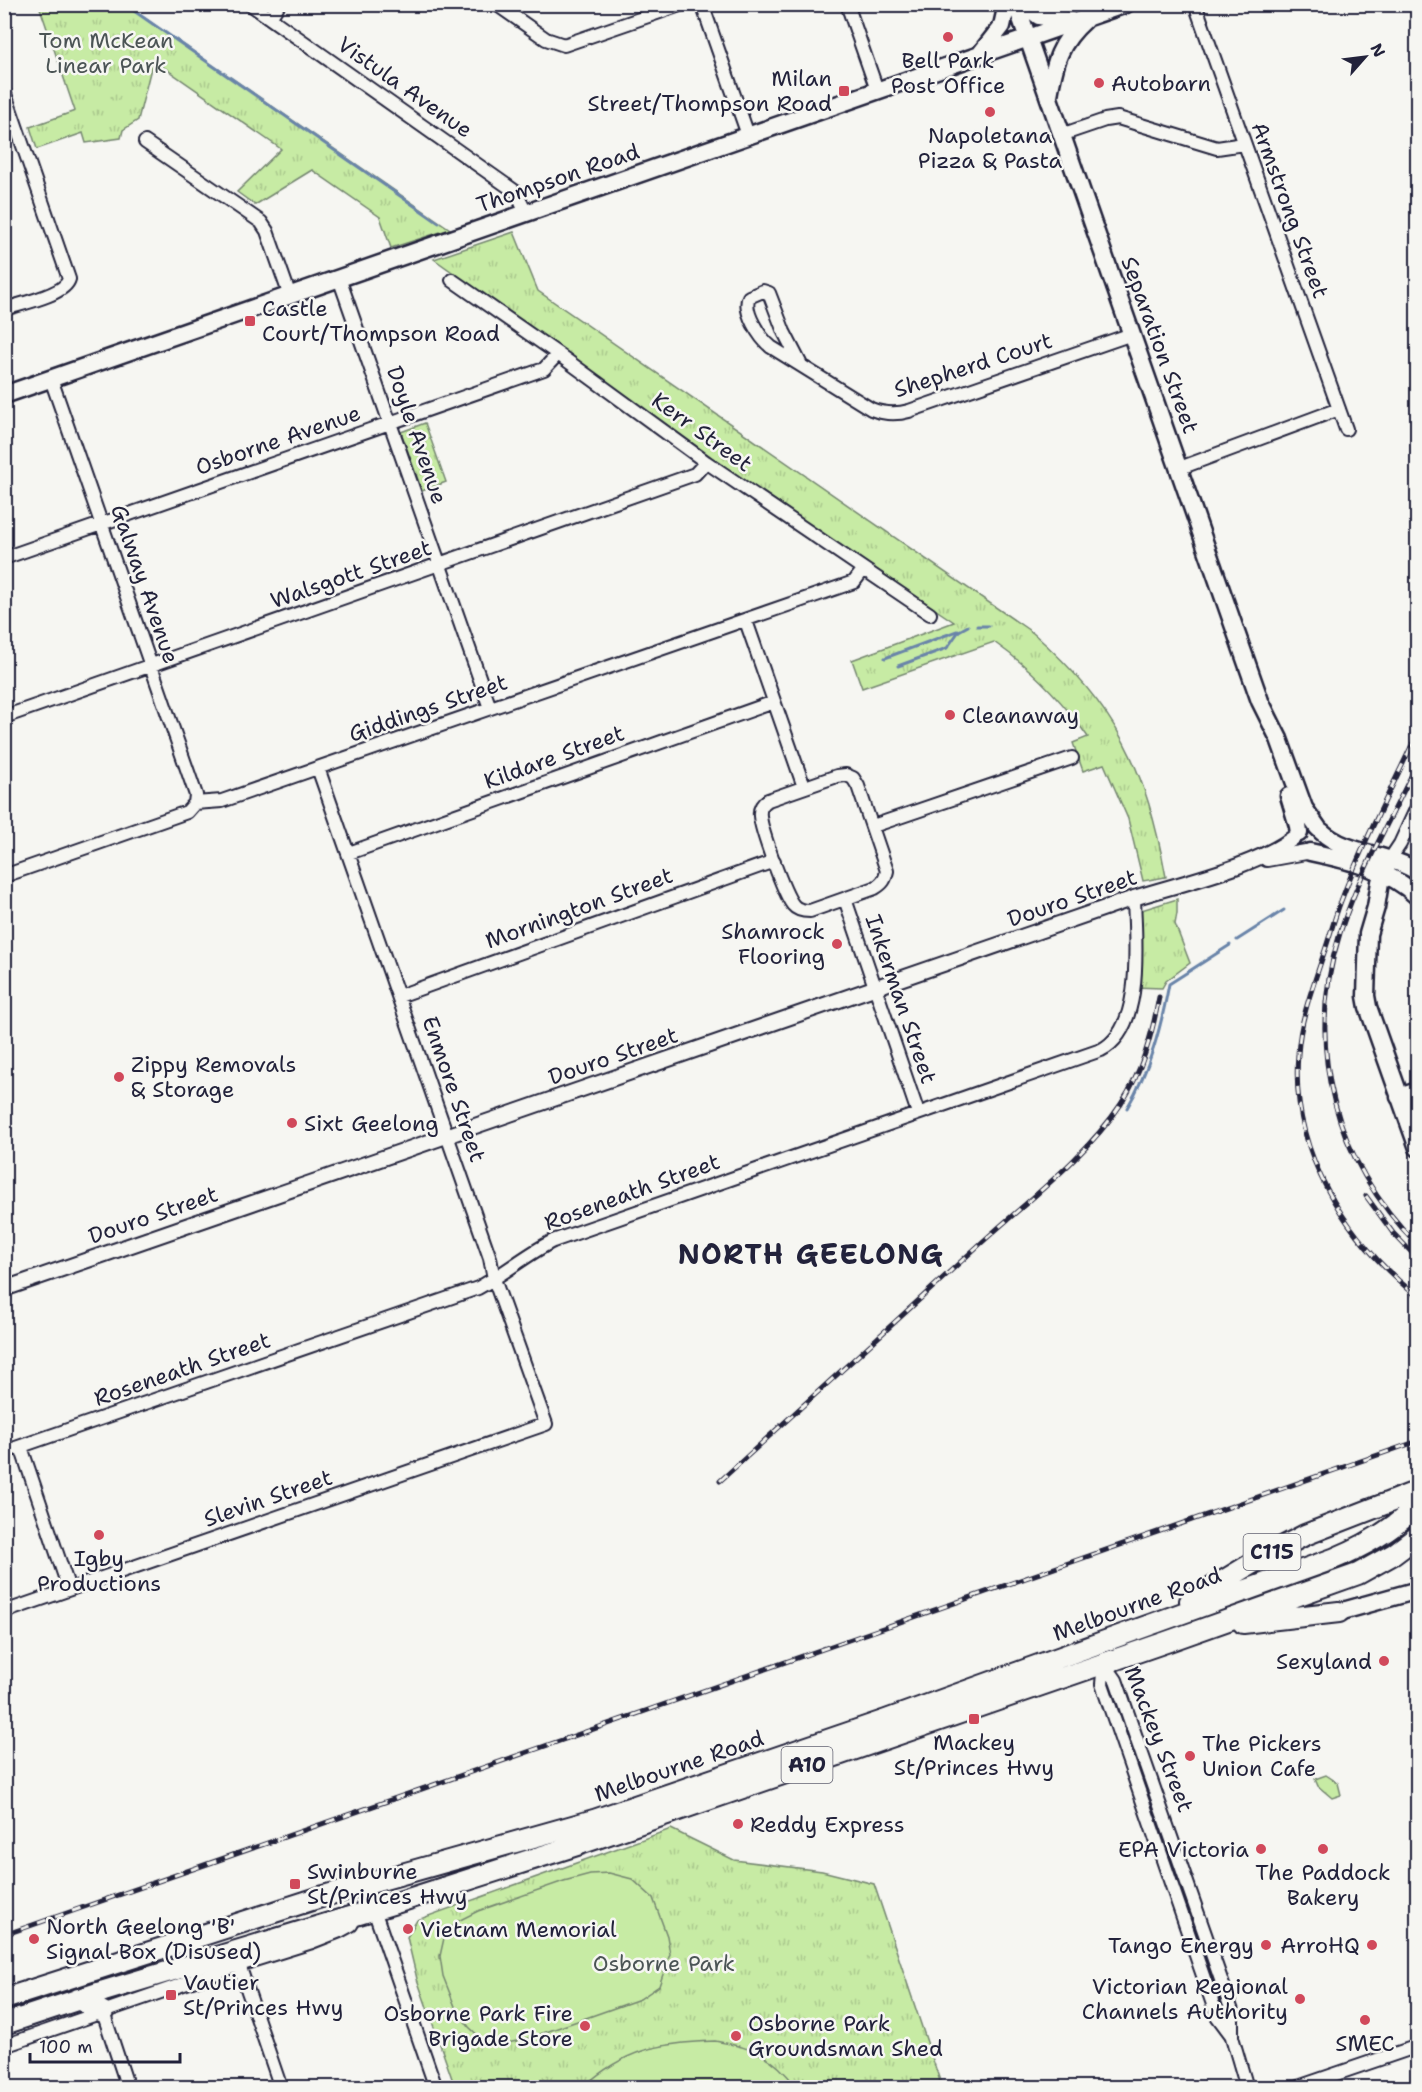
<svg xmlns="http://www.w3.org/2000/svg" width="1422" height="2092" viewBox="0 0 1422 2092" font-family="'Shantell Sans',sans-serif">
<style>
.grass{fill:url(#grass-tufts);stroke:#748670;stroke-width:1.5}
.pitch{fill:#c7eba4;stroke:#748670;stroke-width:1.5}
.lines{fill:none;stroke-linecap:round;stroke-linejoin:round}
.stream{stroke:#6984a9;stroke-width:3}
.minor-casing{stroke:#22223b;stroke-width:16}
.tertiary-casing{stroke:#22223b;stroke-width:18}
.secondary-casing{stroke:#22223b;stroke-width:21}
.trunk-casing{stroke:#22223b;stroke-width:24}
.minor{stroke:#f6f6f2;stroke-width:12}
.tertiary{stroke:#f6f6f2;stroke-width:14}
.secondary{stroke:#f6f6f2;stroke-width:16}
.trunk{stroke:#f6f6f2;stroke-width:20}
.rail-casing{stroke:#22223b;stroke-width:5}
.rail{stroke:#f6f6f2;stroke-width:3;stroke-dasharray:9;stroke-linecap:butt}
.poi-dot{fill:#d1495b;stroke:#f6f6f2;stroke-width:2}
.labels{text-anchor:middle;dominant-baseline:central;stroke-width:5;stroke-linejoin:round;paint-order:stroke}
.shield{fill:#f6f6f2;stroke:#626272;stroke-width:1.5}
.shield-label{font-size:21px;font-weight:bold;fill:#22223b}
.park-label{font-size:22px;fill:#4b5455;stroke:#f6f6f2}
.poi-label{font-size:22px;fill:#22223b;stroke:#f6f6f2;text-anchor:start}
.street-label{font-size:22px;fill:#22223b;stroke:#f6f6f2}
.district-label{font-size:28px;font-weight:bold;letter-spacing:1.5px;fill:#22223b;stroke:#f6f6f2}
</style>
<defs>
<pattern id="grass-tufts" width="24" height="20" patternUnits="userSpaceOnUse" patternTransform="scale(1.5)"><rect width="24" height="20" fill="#c7eba4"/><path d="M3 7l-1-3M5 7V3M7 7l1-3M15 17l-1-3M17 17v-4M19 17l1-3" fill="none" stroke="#abc98e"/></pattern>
</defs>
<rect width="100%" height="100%" fill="#f6f6f2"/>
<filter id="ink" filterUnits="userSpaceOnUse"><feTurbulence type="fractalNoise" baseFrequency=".0167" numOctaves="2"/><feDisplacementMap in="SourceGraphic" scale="12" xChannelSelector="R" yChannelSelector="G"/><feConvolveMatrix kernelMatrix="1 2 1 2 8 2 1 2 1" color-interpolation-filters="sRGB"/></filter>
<g filter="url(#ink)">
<path class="grass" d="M 39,5 L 126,5 L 450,229 L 391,248 L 380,217 L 312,170 L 255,205 L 237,192 L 281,149 L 153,60 L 138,120 L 123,130 L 121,138 L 86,143 L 83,133 L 37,149 L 30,127 L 75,111 Z
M 514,232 L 538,291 L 1033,633 C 1117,707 1146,768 1166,877 L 1143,881 L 1128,819 L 1104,764 L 1083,771 L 1073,743 L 1088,737 C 1062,700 1031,668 994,642 L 862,688 L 852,660 L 954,622 L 745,481 L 434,259 Z
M 425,423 L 446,482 L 422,491 L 401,432 Z
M 1177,899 L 1177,913 L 1175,924 L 1190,963 L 1166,981 L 1162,988 L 1134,987 L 1135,912 Z
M 1326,1775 L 1338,1783 L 1341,1795 L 1332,1798 L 1318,1786 L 1315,1779 Z
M 671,1829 L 734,1860 L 822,1871 L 874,1884 L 941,2084 L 929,2088 L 455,2087 L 417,1979 L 407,1937 L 417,1920 Z"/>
<path class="pitch" d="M 609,1873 L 632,1879 L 653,1898 L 667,1936 L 670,1954 L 659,1986 L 640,1999 L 529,2038 L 508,2043 L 485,2042 L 469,2027 L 456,2009 L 443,1976 L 440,1956 L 444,1938 L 456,1922 L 478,1911 L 564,1881 L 590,1874 Z
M 715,2041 C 751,2047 775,2056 796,2087 L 583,2087 C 626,2049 658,2043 715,2041 Z"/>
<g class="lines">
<path class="stream" d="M 124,4 L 439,223
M 977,626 L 989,626
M 885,658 L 957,631
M 898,666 L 947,648 L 959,631 L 968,626
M 1237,940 L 1284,910
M 1127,1108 C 1150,1070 1161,1027 1169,984 L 1230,945"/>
<g class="minor-casing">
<path id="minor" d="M 250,4 L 516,192 L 526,213
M 496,4 L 546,39 L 564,45 L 683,4
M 702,4 L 748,135
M 847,4 L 877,90
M 1195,4 L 1346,429
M 270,18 L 279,4
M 4,91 L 69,279 C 65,295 20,304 4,309
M 1061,135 L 1105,120 L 1118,118 L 1217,148 L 1244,144
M 145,142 L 261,222 L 267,231 L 290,296
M 339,278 L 490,708
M 452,280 L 558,354 L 706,462 L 930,614
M 801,365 L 784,332 L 769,293 L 763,291 L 749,297 C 742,311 760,338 771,347 L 871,409 C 884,414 895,415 909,411 L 1132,334
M 51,379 L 196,795 L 195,803
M 1180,468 L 1339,409
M 4,558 L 544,369 L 558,354
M 746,621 L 804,787
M 4,717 L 695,474 L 706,462
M 846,775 L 853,778 L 858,786 L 887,871 C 885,880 883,883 875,888 L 810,911 C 803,911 797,910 793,905 C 784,894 761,830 760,816 C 759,808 762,804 768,800 L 837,776 Z
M 873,826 L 1072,758
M 349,853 L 774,702
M 1390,859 L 1400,844 L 1418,805
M 4,876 L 187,812 L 195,803 L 222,801 L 854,582 L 863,570
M 845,899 L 918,1113
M 399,996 L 774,861
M 21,1447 L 69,1589
M 4,1452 L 478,1288 C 504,1274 527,1254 553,1241 L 1101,1050 C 1145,1028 1135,939 1134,898
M 4,1612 L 546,1424 L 494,1279 L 490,1258 L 318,768
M 1104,1663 L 1116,1680 L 1232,2011 L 1232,2037 L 1247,2088
M 1104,1663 L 1102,1684 L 1217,2016 L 1232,2036
M 365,1884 L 436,2088
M 239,1965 L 281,2088
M 103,2012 L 128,2088
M 4,2046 L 239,1965 L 312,1942 L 340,1931 L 351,1925 L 355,1918
M 1295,2088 L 1418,2046"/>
</g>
<g class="tertiary-casing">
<path id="tertiary" d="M 1267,859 L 1306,852
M 4,1289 L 1134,898 C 1181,883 1260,866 1297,835"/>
</g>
<g class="secondary-casing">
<path id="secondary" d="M 1016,4 L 1260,701 L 1279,739 L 1304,808 L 1318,828
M 1023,4 L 1039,16 L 1072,21
M 981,53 L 1002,26 L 1007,4
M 1049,95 C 1055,62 1059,43 1085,20
M 4,395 L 1126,4
M 1289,796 L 1298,826 L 1299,833
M 1321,831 C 1346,855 1389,853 1418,872
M 1310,852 C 1348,860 1389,869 1418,897
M 1390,859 L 1380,882 L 1376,907 L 1368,934 L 1366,996 L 1368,1007 L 1418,1148
M 1399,1097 L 1418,1091
M 1339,1612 L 1418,1590"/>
</g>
<g class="trunk-casing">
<path id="trunk" d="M 1190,1601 L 1261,1558 L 1305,1535 L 1418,1491
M 1243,1623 L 1339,1612
M 4,1999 L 324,1896 L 594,1820 L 886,1720 L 1333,1559 C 1365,1546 1393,1530 1418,1505
M 78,1999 L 103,2012
M 4,2024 L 104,1991 L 399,1902 L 577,1845 L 1169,1641 L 1358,1574 L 1394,1554 L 1418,1536"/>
</g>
<use href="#minor" class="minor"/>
<use href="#tertiary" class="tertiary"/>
<use href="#secondary" class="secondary"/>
<use href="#trunk" class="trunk"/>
<g class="rail-casing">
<path id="rail" d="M 1418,732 C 1392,788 1362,844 1341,901 C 1334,919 1330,936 1324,953 C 1313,986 1300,1020 1298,1054 C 1290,1151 1345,1239 1418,1297
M 1418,762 C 1391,818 1359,874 1340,933 C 1304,1047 1334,1161 1418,1245
M 1366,1196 L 1393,1233 L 1418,1259
M 720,1481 C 807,1402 893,1324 979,1245 C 1026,1202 1086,1157 1121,1104 C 1142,1072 1152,1035 1159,997
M 4,1935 L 1418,1441"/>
</g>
<use href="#rail" class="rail"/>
</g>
</g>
<g class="poi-dot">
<circle cx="948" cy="37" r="6"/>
<circle cx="1099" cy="83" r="6"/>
<rect x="838" y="85" width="12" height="12" rx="3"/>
<circle cx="990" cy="112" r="6"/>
<rect x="244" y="315" width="12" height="12" rx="3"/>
<circle cx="950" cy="715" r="6"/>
<circle cx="837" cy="944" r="6"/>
<circle cx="119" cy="1077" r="6"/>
<circle cx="292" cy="1123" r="6"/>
<circle cx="99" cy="1535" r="6"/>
<circle cx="1384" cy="1661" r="6"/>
<rect x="968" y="1713" width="12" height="12" rx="3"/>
<circle cx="1190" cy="1756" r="6"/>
<circle cx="738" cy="1824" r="6"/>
<circle cx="1261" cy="1849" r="6"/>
<circle cx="1323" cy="1849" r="6"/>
<rect x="289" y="1878" width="12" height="12" rx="3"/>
<circle cx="408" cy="1929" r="6"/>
<circle cx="34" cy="1939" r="6"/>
<circle cx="1266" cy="1945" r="6"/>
<circle cx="1372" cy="1945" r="6"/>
<rect x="165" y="1989" width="12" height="12" rx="3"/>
<circle cx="1300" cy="1999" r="6"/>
<circle cx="1365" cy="2020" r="6"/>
<circle cx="585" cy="2026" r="6"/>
<circle cx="736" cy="2036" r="6"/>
</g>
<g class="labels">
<g class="shield">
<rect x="1243.5" y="1534" width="57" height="36" rx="4.5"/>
<rect x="781.5" y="1747" width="51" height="36" rx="4.5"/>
</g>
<g class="shield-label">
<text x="1272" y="1552">C115</text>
<text x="807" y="1765">A10</text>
</g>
<g class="park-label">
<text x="106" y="40">Tom McKean<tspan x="106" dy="25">Linear Park</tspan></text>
<text x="664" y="1963">Osborne Park</text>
</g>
<g class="poi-label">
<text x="948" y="60" text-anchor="middle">Bell Park<tspan x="948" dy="25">Post Office</tspan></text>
<text x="832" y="78" text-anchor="end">Milan<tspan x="832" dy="25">Street/Thompson Road</tspan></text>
<text x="1111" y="83">Autobarn</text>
<text x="990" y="135" text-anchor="middle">Napoletana<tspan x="990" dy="25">Pizza &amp; Pasta</tspan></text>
<text x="262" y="308">Castle<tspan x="262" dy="25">Court/Thompson Road</tspan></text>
<text x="962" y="715">Cleanaway</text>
<text x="825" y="931" text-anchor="end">Shamrock<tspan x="825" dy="25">Flooring</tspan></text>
<text x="131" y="1064">Zippy Removals<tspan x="131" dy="25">&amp; Storage</tspan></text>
<text x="304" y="1123">Sixt Geelong</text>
<text x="99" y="1558" text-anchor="middle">Igby<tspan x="99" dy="25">Productions</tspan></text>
<text x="1372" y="1661" text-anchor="end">Sexyland</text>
<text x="974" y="1742" text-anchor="middle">Mackey<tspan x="974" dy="25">St/Princes Hwy</tspan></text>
<text x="1202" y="1743">The Pickers<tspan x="1202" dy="25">Union Cafe</tspan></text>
<text x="750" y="1824">Reddy Express</text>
<text x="1249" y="1849" text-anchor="end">EPA Victoria</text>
<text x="307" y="1871">Swinburne<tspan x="307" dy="25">St/Princes Hwy</tspan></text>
<text x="1323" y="1872" text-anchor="middle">The Paddock<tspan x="1323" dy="25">Bakery</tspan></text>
<text x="46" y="1926">North Geelong 'B'<tspan x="46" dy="25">Signal Box (Disused)</tspan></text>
<text x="420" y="1929">Vietnam Memorial</text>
<text x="1254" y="1945" text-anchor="end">Tango Energy</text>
<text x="1360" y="1945" text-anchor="end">ArroHQ</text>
<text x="183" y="1982">Vautier<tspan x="183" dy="25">St/Princes Hwy</tspan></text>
<text x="1288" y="1986" text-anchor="end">Victorian Regional<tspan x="1288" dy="25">Channels Authority</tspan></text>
<text x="573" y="2013" text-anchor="end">Osborne Park Fire<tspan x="573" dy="25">Brigade Store</tspan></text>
<text x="748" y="2023">Osborne Park<tspan x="748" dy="25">Groundsman Shed</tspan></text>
<text x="1365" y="2043" text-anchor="middle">SMEC</text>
</g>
<g class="street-label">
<text transform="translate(405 87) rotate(35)">Vistula Avenue</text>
<text transform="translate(558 178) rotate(-19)">Thompson Road</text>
<text transform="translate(1290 210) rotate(70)">Armstrong Street</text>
<text transform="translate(1160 345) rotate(70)">Separation Street</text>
<text transform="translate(973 365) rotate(-18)">Shepherd Court</text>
<text transform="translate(702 432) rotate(36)">Kerr Street</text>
<text transform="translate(417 435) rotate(71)">Doyle Avenue</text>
<text transform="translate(278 440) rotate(-19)">Osborne Avenue</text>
<text transform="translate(351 574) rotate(-19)">Walsgott Street</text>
<text transform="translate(145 584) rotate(71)">Galway Avenue</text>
<text transform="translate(428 708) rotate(-19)">Giddings Street</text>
<text transform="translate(554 757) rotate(-20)">Kildare Street</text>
<text transform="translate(1072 898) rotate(-19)">Douro Street</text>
<text transform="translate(579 908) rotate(-20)">Mornington Street</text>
<text transform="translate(901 999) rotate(71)">Inkerman Street</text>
<text transform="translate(613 1056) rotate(-19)">Douro Street</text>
<text transform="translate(454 1089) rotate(71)">Enmore Street</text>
<text transform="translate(632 1192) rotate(-20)">Roseneath Street</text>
<text transform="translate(153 1215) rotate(-19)">Douro Street</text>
<text transform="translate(182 1369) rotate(-19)">Roseneath Street</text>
<text transform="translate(268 1498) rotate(-19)">Slevin Street</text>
<text transform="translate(1137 1604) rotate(-20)">Melbourne Road</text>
<text transform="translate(1159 1739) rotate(69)">Mackey Street</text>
<text transform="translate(679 1766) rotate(-19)">Melbourne Road</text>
</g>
<g class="district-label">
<text x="811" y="1254">NORTH GEELONG</text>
</g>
</g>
<rect width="1422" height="2092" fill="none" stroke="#f6f6f2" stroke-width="24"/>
<rect x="12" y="12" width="1398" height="2068" fill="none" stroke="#22223b" stroke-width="2" filter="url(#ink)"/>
<g transform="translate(1365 57) rotate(62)" stroke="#f6f6f2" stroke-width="4.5" paint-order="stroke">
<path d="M0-4.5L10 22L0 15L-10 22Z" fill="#22223b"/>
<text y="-9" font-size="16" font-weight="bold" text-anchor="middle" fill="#22223b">N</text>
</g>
<path d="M30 2053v9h150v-9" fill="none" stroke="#22223b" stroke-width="3"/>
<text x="39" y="2053" font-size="18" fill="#22223b" stroke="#f6f6f2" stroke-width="4.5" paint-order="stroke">100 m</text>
</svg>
